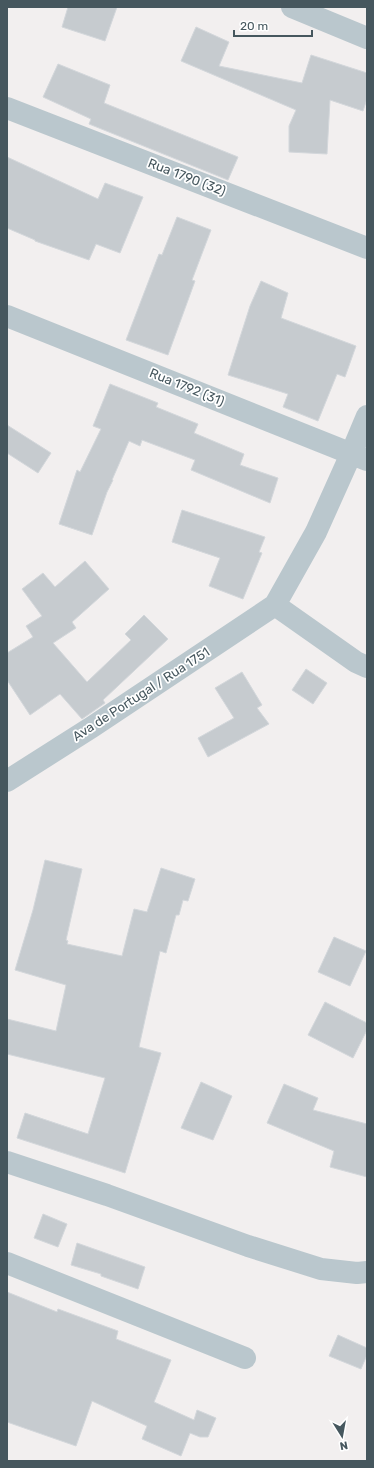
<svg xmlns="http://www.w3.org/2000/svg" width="374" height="1468" viewBox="0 0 374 1468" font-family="Rubik,sans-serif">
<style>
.building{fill:#c6cbcf;stroke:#d3d7db}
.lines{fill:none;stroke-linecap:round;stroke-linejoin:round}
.minor{stroke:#bac7cd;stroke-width:22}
.labels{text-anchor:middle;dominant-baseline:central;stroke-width:3.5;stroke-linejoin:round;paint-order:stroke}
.street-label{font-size:13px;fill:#46575e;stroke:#fff}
</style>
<rect width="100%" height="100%" fill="#f2efef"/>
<path class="building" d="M 68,7 L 117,7 L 105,41 L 62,27 Z
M 196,27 L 229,42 L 219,66 L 302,83 L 311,55 L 367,73 L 367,99 L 363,111 L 330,100 L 327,154 L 289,152 L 289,126 L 296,110 L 181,61 Z
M 58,64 L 110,85 L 104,103 L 238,157 L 228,180 L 89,124 L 91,119 L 43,97 Z
M 7,157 L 98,199 L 105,183 L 143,197 L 120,253 L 96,244 L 89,260 L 35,241 L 35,240 L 7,228 Z
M 177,217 L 211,230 L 192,280 L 195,281 L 168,355 L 126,340 L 159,254 L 162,255 Z
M 261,281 L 288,293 L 281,318 L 356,346 L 345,377 L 337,374 L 318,421 L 283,407 L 288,394 L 228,375 L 250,306 Z
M 110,384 L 158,403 L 156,407 L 198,424 L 194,433 L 244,454 L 240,465 L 278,478 L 270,503 L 191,470 L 195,460 L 142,440 L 140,446 L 129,441 L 112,480 L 113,480 L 107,492 L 92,535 L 59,524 L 77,470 L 80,472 L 101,429 L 93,426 Z
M 7,425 L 51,453 L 38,473 L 7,453 Z
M 182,510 L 265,537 L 259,552 L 262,553 L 243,599 L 209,586 L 220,558 L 172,542 Z
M 85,561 L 109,589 L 72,622 L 76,628 L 53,643 L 87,682 L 131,640 L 125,634 L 144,615 L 168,639 L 103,700 L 105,703 L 82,719 L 60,694 L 30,715 L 7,680 L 7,653 L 33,637 L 26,626 L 42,616 L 22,589 L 43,573 L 55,587 Z
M 306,669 L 327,683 L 313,704 L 292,690 Z
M 242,672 L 262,705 L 257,708 L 269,724 L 208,757 L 198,738 L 234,718 L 215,688 Z
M 45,860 L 82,869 L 66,940 L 68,941 L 67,944 L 122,956 L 134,909 L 147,912 L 161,868 L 195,879 L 188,901 L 183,900 L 179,915 L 176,915 L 166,953 L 160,951 L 139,1047 L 161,1053 L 125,1173 L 17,1138 L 25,1113 L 88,1134 L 105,1078 L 7,1054 L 7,1019 L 56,1031 L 66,985 L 15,970 L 33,910 Z
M 334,937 L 366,951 L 350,986 L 318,972 Z
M 325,1002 L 367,1023 L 367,1030 L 353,1058 L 308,1035 Z
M 201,1082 L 232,1096 L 213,1140 L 181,1128 Z
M 284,1084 L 318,1098 L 313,1110 L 367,1124 L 367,1177 L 330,1167 L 334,1151 L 267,1123 Z
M 43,1214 L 67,1224 L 58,1247 L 34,1238 Z
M 77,1243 L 145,1267 L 138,1289 L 101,1276 L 101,1274 L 71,1265 Z
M 7,1292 L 57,1312 L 58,1309 L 118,1331 L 116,1339 L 171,1360 L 154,1402 L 194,1420 L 197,1410 L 216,1418 L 208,1437 L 200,1437 L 190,1433 L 181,1456 L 142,1439 L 147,1426 L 92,1401 L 76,1446 L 7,1422 Z
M 338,1335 L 367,1348 L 367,1355 L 361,1369 L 329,1356 Z"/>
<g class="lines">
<path class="minor" d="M 292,7 L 367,38
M 7,108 L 367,248
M 7,316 L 367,460
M 275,605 L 356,662 L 367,667
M 7,781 L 92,727 L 275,605 L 316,532 L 351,454 L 367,416
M 7,1162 L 107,1195 L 248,1246 L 321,1269 L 357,1273 L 367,1272
M 7,1263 L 245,1358"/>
</g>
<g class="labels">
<g class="street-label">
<text transform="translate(187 177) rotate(21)">Rua 1790 (32)</text>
<text transform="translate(187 387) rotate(22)">Rua 1792 (31)</text>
<text transform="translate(141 694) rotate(-33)">Ava de Portugal / Rua 1751</text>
</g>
</g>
<rect width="374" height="1468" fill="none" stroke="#46575e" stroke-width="16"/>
<g transform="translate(342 1436) rotate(169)" stroke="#ffffff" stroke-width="3" paint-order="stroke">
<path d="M0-3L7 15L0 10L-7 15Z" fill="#46575e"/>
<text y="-6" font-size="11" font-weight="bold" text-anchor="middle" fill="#46575e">N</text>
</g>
<path d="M234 30v6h78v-6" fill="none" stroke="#46575e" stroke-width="2"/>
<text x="240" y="30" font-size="12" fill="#46575e" stroke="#ffffff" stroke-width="3" paint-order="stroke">20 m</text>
</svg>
